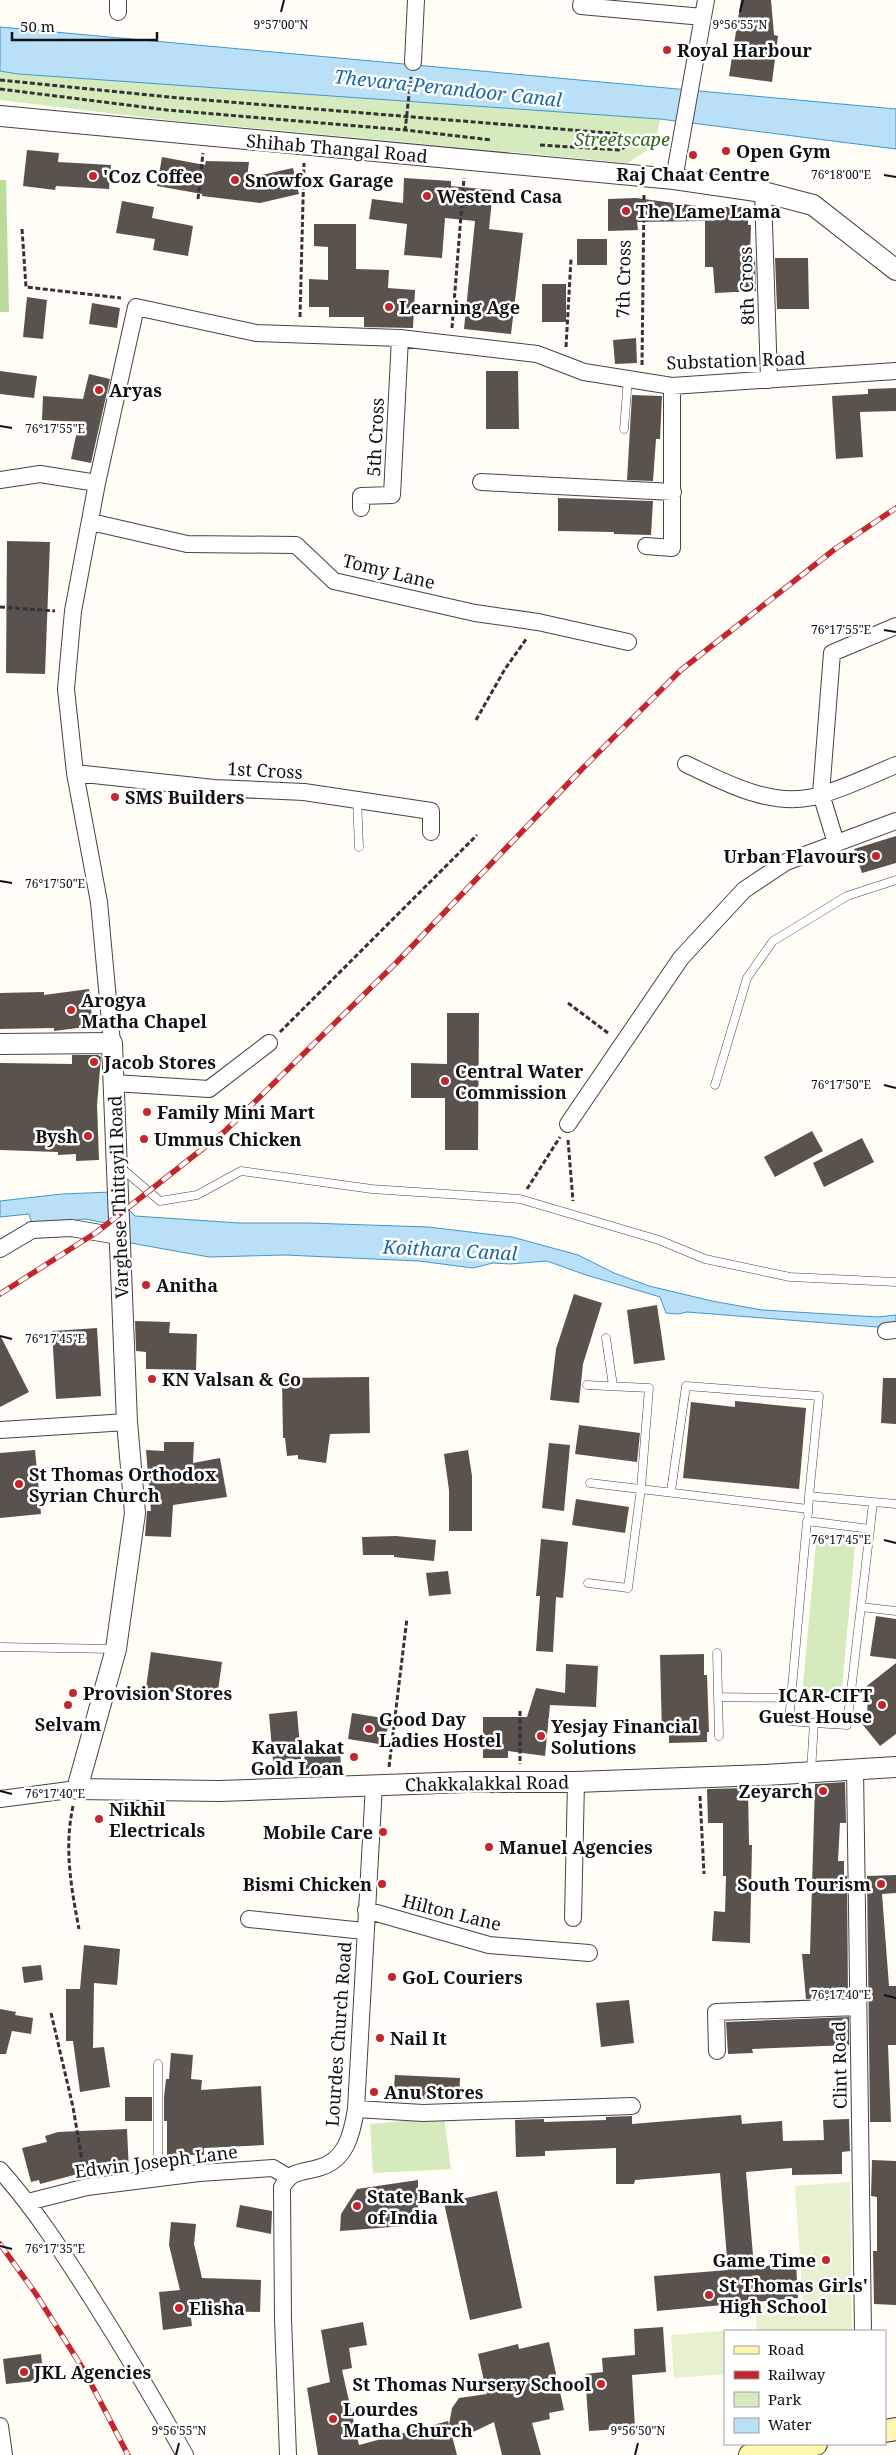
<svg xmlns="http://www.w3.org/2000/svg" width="896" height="2455" viewBox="0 0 896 2455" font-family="'Noto Serif',serif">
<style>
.green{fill:#d5ebbd}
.forest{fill:#b9dc9c}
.pitch{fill:#e6f2cf}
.water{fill:#b9e0f7;stroke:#3f96cf}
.building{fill:#5a524d}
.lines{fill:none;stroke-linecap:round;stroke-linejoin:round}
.service-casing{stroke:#444;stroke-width:9}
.minor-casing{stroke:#444;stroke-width:18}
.tertiary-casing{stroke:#444;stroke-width:22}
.secondary-casing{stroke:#333;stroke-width:24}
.path{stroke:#333;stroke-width:3;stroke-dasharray:5 2.5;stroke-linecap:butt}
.service{stroke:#fff;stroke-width:8}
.minor{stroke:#fff;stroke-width:16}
.tertiary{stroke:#fff;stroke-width:20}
.secondary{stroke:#fff6b0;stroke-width:22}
.rail-casing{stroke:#c4262e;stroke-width:5.5}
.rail{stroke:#fff;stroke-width:4;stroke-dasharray:11;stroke-linecap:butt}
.ticks{fill:none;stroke:#111;stroke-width:2}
.poi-dot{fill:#c4262e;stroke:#fff;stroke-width:2}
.labels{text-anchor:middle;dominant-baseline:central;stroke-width:5;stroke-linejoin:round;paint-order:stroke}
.poi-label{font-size:18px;font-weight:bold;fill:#111;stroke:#fff;text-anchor:start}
.park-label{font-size:18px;font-style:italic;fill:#2f6b1f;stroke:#fff}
.street-label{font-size:18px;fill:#111;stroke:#fff}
.water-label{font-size:19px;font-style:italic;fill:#1768a6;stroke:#fff}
.ticks-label{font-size:12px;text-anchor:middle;fill:#111;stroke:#fff;stroke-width:5;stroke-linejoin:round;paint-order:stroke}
</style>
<rect width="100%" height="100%" fill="#fffdf5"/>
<path class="green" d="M 0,71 L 18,74 L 660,119 L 655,145 L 628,163 L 167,120 L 0,100 Z
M 817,1532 L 856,1535 L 841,1699 L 802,1696 Z
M 444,2117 L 451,2169 L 373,2173 L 370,2124 Z"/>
<path class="forest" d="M 0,180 L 6,180 L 9,312 L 0,312 Z"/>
<path class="pitch" d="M 850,2182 L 852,2331 L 757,2331 L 755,2306 L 803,2302 L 795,2186 Z
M 748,2329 L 748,2331 L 725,2331 L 725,2374 L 674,2378 L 671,2335 Z"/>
<path class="water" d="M 0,27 L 896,109 L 896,149 L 660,119 L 18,74 L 0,71 Z
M 111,1192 L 135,1216 L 239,1223 L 308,1223 L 428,1227 L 512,1237 L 578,1255 L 614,1273 L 649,1286 L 712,1301 L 762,1310 L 878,1317 L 896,1315 L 896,1324 L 877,1327 L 687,1312 L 678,1314 L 666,1313 L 660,1297 L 583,1274 L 547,1261 L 510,1264 L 493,1263 L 473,1268 L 419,1261 L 285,1255 L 209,1257 L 125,1242 L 124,1227 L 86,1219 L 32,1224 L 29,1214 L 0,1217 L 0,1201 L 62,1194 Z"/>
<path class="building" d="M 741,0 L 771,0 L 774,35 L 778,36 L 772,82 L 729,76 Z
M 27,150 L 59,153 L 58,162 L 111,165 L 109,189 L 56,186 L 55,190 L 23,186 Z
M 162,157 L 205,165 L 206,161 L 249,162 L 247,178 L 293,168 L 299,194 L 260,203 L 202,196 L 202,194 L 157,186 Z
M 404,178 L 451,181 L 451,186 L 493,190 L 489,229 L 523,233 L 511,334 L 464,329 L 475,221 L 445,218 L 442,258 L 404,255 L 407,224 L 369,219 L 372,199 L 403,203 Z
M 636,198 L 720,209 L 720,207 L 748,207 L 748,225 L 751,225 L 750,258 L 755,258 L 756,291 L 715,293 L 713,267 L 705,267 L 705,221 L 637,222 L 638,230 L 608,231 L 608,199 Z
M 122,201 L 154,207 L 152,218 L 193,226 L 188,256 L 153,250 L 155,239 L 116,233 Z
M 314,224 L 356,224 L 356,269 L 389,270 L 388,288 L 415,290 L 413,328 L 364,327 L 364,317 L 329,317 L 329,307 L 309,307 L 309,279 L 328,280 L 328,247 L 314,246 Z
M 577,239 L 607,239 L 607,265 L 577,265 Z
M 775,258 L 808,258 L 809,309 L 777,309 Z
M 542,284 L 566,284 L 566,322 L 542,322 Z
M 27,297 L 47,300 L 43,339 L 23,337 Z
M 92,303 L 120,308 L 117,328 L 89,324 Z
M 636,338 L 637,363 L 615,364 L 613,340 Z
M 0,371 L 37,376 L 34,398 L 0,394 Z
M 486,371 L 518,371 L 519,429 L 486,429 Z
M 89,374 L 110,379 L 91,463 L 71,459 L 79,422 L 42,420 L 43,396 L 83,399 Z
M 896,388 L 896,411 L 860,412 L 863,457 L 836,459 L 832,396 L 868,394 L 868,389 Z
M 632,395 L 662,396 L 660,439 L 656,439 L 653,481 L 627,480 Z
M 558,498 L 653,501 L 651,535 L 614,534 L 614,532 L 558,531 Z
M 7,541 L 50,542 L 45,674 L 6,673 Z
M 896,836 L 896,863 L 862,873 L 854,849 Z
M 89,989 L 93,1026 L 54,1031 L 54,1028 L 0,1029 L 0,993 L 44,992 L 44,995 Z
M 447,1013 L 479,1013 L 478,1150 L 445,1150 L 445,1098 L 411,1098 L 411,1063 L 447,1064 Z
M 72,1055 L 98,1055 L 101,1057 L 97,1105 L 99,1160 L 76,1161 L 76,1154 L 58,1155 L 58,1152 L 0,1150 L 0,1063 L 72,1064 Z
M 812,1131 L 823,1151 L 775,1177 L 764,1157 Z
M 862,1138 L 874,1162 L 824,1187 L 813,1163 Z
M 574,1294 L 602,1303 L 583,1364 L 579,1403 L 550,1400 L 556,1349 Z
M 657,1305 L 665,1360 L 634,1364 L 627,1310 Z
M 135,1321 L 170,1322 L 169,1333 L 197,1334 L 196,1370 L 146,1369 L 146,1352 L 136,1351 Z
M 97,1328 L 101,1396 L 56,1399 L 52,1331 Z
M 0,1335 L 29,1392 L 0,1407 Z
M 369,1377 L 370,1433 L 330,1434 L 326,1463 L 298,1459 L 298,1455 L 287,1456 L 285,1438 L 283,1438 L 282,1378 Z
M 883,1378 L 896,1378 L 896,1424 L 881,1423 Z
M 735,1401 L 806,1408 L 799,1489 L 683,1478 L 691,1402 L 735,1407 Z
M 579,1425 L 640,1433 L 637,1462 L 575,1454 Z
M 164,1442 L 194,1442 L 193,1463 L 220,1458 L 227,1497 L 173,1505 L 171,1537 L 145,1536 L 147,1511 L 151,1511 L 146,1450 L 164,1451 Z
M 549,1443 L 570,1445 L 564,1511 L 542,1508 Z
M 35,1450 L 41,1514 L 0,1518 L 0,1453 Z
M 468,1450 L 472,1476 L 472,1531 L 449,1531 L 449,1490 L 444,1454 Z
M 576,1499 L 629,1507 L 625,1533 L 572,1525 Z
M 396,1536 L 436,1540 L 434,1561 L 394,1557 L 394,1555 L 363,1555 L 362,1537 Z
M 541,1539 L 568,1542 L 563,1598 L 556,1597 L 553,1652 L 536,1651 L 540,1596 L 536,1596 Z
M 448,1571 L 451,1594 L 429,1596 L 426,1573 Z
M 876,1616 L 896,1619 L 896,1659 L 870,1656 Z
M 151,1652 L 222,1662 L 217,1698 L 146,1688 Z
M 704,1654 L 704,1675 L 707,1675 L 709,1732 L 707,1732 L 707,1742 L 669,1743 L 669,1734 L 662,1734 L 660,1655 Z
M 896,1663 L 896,1734 L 880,1746 L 859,1720 L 867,1714 L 868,1696 L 863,1689 Z
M 566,1664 L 598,1666 L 596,1707 L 550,1705 L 545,1756 L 508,1751 L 508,1758 L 483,1758 L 483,1717 L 527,1717 L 536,1688 L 565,1693 Z
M 297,1711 L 301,1759 L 273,1761 L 269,1714 Z
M 352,1713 L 389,1719 L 385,1745 L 348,1739 Z
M 340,1744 L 341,1770 L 305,1772 L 304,1745 Z
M 845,1782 L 846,1823 L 840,1823 L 838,1861 L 844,1861 L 844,1876 L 847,1876 L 848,1997 L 806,1999 L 802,1954 L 810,1954 L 815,1784 Z
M 748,1788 L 749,1845 L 752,1845 L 750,1943 L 712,1941 L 714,1911 L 725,1912 L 726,1876 L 723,1876 L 723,1823 L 708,1823 L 707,1789 Z
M 896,1875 L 896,1893 L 882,1894 L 889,1986 L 896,1986 L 896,2045 L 888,2045 L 891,2122 L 870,2122 L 867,1876 Z
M 84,1945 L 120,1949 L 117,1985 L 94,1983 L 93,2048 L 104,2047 L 110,2087 L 80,2092 L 73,2041 L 66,2041 L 66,1989 L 80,1989 Z
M 41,1965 L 43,1980 L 24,1983 L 22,1967 Z
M 629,2000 L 634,2043 L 601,2047 L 596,2003 Z
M 0,2009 L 16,2012 L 15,2015 L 33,2018 L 31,2034 L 12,2031 L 6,2054 L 0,2054 Z
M 849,2017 L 849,2045 L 752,2049 L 753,2053 L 728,2054 L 726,2022 Z
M 171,2053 L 193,2055 L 191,2079 L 202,2080 L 201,2090 L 261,2086 L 264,2145 L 204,2148 L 204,2155 L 167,2155 L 167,2121 L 164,2121 L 164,2097 L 166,2079 L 169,2079 Z
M 395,2075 L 460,2078 L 459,2100 L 393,2098 Z
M 125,2097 L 152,2097 L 152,2121 L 125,2121 Z
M 741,2115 L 742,2124 L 782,2121 L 783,2141 L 824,2140 L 823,2120 L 849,2119 L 850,2151 L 842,2152 L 842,2174 L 792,2175 L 792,2168 L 746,2172 L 754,2267 L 796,2263 L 798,2298 L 657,2311 L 654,2276 L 728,2270 L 720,2173 L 635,2180 L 634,2184 L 616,2184 L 616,2148 L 545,2151 L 545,2156 L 516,2157 L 515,2120 L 544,2119 L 544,2122 L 606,2120 L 606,2117 L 632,2116 L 632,2124 Z
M 127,2129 L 129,2172 L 93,2175 L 93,2170 L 40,2184 L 39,2180 L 31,2182 L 22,2148 L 47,2142 L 45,2136 L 58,2132 Z
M 872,2160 L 896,2161 L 896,2305 L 874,2304 L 873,2251 L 877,2251 L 877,2197 L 871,2196 Z
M 418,2180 L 418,2225 L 340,2231 L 341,2214 L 357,2189 Z
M 497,2191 L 522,2308 L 470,2320 L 444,2203 Z
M 240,2205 L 272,2211 L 271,2234 L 236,2227 Z
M 171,2222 L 196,2224 L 194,2244 L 202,2278 L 261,2280 L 260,2312 L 190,2310 L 192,2326 L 163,2330 L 159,2292 L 180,2290 L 169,2245 Z
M 363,2322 L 367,2345 L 349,2348 L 352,2368 L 342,2370 L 359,2445 L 448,2421 L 449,2425 L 452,2408 L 459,2398 L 487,2394 L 478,2354 L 518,2344 L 519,2349 L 549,2342 L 564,2410 L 549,2413 L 550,2419 L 532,2423 L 541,2455 L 502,2455 L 494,2422 L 471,2433 L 451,2432 L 457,2455 L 318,2455 L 307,2388 L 330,2382 L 321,2330 Z
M 663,2327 L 666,2372 L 632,2375 L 635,2428 L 589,2431 L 585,2374 L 603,2372 L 602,2358 L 635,2355 L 634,2329 Z
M 41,2354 L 44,2380 L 6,2384 L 3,2359 Z"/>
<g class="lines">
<g class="service-casing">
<path id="service" d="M 624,429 L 628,378
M 357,799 L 359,847
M 715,1085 L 747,978 L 773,941 L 847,896 L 896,880
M 120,1167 L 160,1201 L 197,1195 L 241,1171 L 372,1189 L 520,1199 L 659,1240 L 705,1259 L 790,1277 L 896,1282
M 606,1338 L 613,1386
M 587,1385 L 649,1388 L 641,1488 L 628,1588 L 588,1583
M 590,1483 L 808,1509
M 671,1491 L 686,1386 L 819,1396 L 809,1496
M 873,1502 L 896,1504
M 808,1514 L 809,1496 L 873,1502 L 870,1529
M 861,1607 L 896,1611
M 0,1647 L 114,1649
M 717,1653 L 719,1736
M 718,1697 L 791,1698
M 811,1771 L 814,1723 L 789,1721 L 807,1521 L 870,1529 L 847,1725 L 814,1723
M 158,2064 L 158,2178"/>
</g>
<g class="minor-casing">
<path id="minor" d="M 582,0 L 581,6 L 703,17
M 118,12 L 118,0
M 413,62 L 416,0
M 674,179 L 706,0
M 763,192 L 769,380
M 0,480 L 40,474 L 97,483
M 481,482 L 673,492
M 361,508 L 361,496 L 392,495 L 400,338
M 91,522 L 187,544 L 296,545 L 334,581 L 475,613 L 538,622 L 628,642
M 646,546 L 672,548 L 672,386
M 686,764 C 724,782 769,807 813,797 C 842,790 869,776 896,765
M 75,773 L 214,788 L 304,792 L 431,811 L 431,832
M 836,843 L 821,794 L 832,653 L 896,626
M 112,1043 L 99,902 L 75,773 L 66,689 L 73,611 L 97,483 L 136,307 L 256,333 L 400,338 L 537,354 L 584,372 L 672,386 L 896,371
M 114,1083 L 209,1089 L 269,1043
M 568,1124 L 681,958 L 744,890 L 786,862 L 896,821
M 0,1249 L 32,1230 L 71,1228 L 118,1236
M 886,1331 L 896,1330
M 0,1430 L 127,1422
M 855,1769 L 863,2331
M 0,1799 L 77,1789
M 366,1910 L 489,1945 L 589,1953
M 573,1918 L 576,1782
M 249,1919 L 364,1931
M 717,2051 L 716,2012 L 858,2007
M 356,2109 L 423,2113 L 632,2106
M 0,2170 C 35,2209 63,2253 91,2297 C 124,2349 155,2401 185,2455
M 28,2202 L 87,2187 L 199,2173 L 273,2168 L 288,2177
M 0,2426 L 4,2455
M 288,2455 L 283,2319 L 282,2187 C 292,2170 300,2173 318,2168 C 346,2161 352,2134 356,2109 L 374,1785"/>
</g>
<g class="tertiary-casing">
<path id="tertiary" d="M 0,116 L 674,179 L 763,192 L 813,205 L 896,270
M 0,1044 L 112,1043 L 127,1422 L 135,1513 L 116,1649 L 77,1789 L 219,1791 L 467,1782 L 576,1782 L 765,1775 L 896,1767"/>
</g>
<g class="secondary-casing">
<path id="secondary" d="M 885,2431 L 896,2429
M 750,2455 L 816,2444"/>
</g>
<path class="path" d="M 0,80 L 168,97 L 621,134 L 636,140
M 0,89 L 167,110 L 405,130 L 492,140
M 405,131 L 411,77
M 540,145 L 620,150 L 637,140
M 198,199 L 203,153
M 22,229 L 26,287 L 121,298
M 300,317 L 304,163
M 452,328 L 464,178
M 566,347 L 571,259
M 642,365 L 644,194
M 0,607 L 55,611
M 476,720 L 505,669 L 527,638
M 568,1003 L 608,1033
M 280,1032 L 477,835
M 568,1140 L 573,1201
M 527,1189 L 560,1137
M 520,1711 L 520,1764
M 389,1767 L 407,1618
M 700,1796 L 704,1874
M 73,1806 C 64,1848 71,1887 79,1929
M 51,2013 L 73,2107 L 84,2172"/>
<use href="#service" class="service"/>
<use href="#minor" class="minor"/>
<use href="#tertiary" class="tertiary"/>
<use href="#secondary" class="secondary"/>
<g class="rail-casing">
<path id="rail" d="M 0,1294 L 97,1232 L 224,1132 L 396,963 L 581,770 L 681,670 L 835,549 L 896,508
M 0,2244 L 36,2294 L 85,2372 L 128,2455"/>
</g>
<use href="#rail" class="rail"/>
</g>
<path class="ticks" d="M 281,12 L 284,0M 740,12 L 743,0M 884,175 L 896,177M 0,426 L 12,428M 884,630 L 896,632M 0,881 L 12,883M 884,1085 L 896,1088M 0,1336 L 12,1339M 884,1540 L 896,1543M 0,1791 L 12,1794M 884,1995 L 896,1998M 0,2246 L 12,2249M 176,2455 L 179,2443M 635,2455 L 638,2443"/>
<g class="poi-dot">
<circle cx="667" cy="50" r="5"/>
<circle cx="726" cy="151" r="5"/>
<circle cx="693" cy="155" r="5"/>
<circle cx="93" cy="176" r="5"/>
<circle cx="235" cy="180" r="5"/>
<circle cx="427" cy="196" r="5"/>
<circle cx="626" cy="211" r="5"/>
<circle cx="389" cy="307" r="5"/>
<circle cx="99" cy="390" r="5"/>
<circle cx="115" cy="797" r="5"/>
<circle cx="876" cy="856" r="5"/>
<circle cx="71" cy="1010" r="5"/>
<circle cx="94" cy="1062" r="5"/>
<circle cx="445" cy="1081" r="5"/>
<circle cx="147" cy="1112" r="5"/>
<circle cx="88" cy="1136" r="5"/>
<circle cx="144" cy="1139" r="5"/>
<circle cx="146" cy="1285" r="5"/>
<circle cx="152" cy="1379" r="5"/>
<circle cx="19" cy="1484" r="5"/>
<circle cx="73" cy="1693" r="5"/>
<circle cx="68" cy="1705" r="5"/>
<circle cx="882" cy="1705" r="5"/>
<circle cx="369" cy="1729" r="5"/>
<circle cx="541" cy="1736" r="5"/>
<circle cx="354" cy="1757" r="5"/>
<circle cx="823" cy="1791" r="5"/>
<circle cx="99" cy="1819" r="5"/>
<circle cx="383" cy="1832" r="5"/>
<circle cx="489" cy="1847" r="5"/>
<circle cx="382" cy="1884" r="5"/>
<circle cx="881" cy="1884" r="5"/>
<circle cx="392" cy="1977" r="5"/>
<circle cx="380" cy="2038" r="5"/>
<circle cx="374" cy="2092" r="5"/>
<circle cx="357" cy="2206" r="5"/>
<circle cx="826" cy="2260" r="5"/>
<circle cx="709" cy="2295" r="5"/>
<circle cx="179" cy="2308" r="5"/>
<circle cx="24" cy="2372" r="5"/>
<circle cx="601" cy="2384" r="5"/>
<circle cx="333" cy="2419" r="5"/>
</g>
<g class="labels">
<g class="poi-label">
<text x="677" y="50">Royal Harbour</text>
<text x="736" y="151">Open Gym</text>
<text x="693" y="174" text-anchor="middle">Raj Chaat Centre</text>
<text x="103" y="176">'Coz Coffee</text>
<text x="245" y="180">Snowfox Garage</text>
<text x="437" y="196">Westend Casa</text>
<text x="636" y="211">The Lame Lama</text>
<text x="399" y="307">Learning Age</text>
<text x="109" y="390">Aryas</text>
<text x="125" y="797">SMS Builders</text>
<text x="866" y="856" text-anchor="end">Urban Flavours</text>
<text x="81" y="1000">Arogya<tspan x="81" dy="21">Matha Chapel</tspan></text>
<text x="104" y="1062">Jacob Stores</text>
<text x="455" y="1071">Central Water<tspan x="455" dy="21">Commission</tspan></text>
<text x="157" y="1112">Family Mini Mart</text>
<text x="78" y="1136" text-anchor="end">Bysh</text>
<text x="154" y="1139">Ummus Chicken</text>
<text x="156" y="1285">Anitha</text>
<text x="162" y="1379">KN Valsan &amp; Co</text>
<text x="29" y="1474">St Thomas Orthodox<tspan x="29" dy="21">Syrian Church</tspan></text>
<text x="83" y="1693">Provision Stores</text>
<text x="872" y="1695" text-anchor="end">ICAR-CIFT<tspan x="872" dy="21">Guest House</tspan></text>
<text x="379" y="1719">Good Day<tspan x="379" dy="21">Ladies Hostel</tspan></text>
<text x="68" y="1724" text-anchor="middle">Selvam</text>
<text x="551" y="1726">Yesjay Financial<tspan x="551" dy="21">Solutions</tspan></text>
<text x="344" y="1747" text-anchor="end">Kavalakat<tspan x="344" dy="21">Gold Loan</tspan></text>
<text x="813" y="1791" text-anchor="end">Zeyarch</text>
<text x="109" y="1809">Nikhil<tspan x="109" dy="21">Electricals</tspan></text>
<text x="373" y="1832" text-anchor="end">Mobile Care</text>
<text x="499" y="1847">Manuel Agencies</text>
<text x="372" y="1884" text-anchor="end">Bismi Chicken</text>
<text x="871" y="1884" text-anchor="end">South Tourism</text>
<text x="402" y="1977">GoL Couriers</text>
<text x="390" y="2038">Nail It</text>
<text x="384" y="2092">Anu Stores</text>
<text x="367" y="2196">State Bank<tspan x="367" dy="21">of India</tspan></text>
<text x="816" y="2260" text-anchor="end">Game Time</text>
<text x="719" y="2285">St Thomas Girls'<tspan x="719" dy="21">High School</tspan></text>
<text x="189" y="2308">Elisha</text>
<text x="34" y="2372">JKL Agencies</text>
<text x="591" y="2384" text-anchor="end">St Thomas Nursery School</text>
<text x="343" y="2409">Lourdes<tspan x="343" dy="21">Matha Church</tspan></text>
</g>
<g class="park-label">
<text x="622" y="139">Streetscape</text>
</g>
<g class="street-label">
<text transform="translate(337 148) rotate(5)">Shihab Thangal Road</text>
<text transform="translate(623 279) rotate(-89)">7th Cross</text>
<text transform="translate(746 286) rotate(-92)">8th Cross</text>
<text transform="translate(736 360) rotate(-2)">Substation Road</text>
<text transform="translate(375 437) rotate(-87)">5th Cross</text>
<text transform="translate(389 571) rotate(14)">Tomy Lane</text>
<text transform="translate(265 770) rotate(3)">1st Cross</text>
<text transform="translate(118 1197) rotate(-92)">Varghese Thittayil Road</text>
<text transform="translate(487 1783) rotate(-1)">Chakkalakkal Road</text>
<text transform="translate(452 1912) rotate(14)">Hilton Lane</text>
<text transform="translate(338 2034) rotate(-86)">Lourdes Church Road</text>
<text transform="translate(839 2065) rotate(-91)">Clint Road</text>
<text transform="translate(156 2161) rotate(-7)">Edwin Joseph Lane</text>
</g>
<g class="water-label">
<text transform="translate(448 88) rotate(6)">Thevara-Perandoor Canal</text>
<text transform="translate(450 1250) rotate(3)">Koithara Canal</text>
</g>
</g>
<g class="ticks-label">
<text x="281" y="29">9°57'00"N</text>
<text x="740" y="29">9°56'55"N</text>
<text x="841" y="179">76°18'00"E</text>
<text x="55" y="433">76°17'55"E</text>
<text x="841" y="634">76°17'55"E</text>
<text x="55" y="888">76°17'50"E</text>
<text x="841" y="1089">76°17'50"E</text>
<text x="55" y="1343">76°17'45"E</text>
<text x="841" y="1544">76°17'45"E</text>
<text x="55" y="1798">76°17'40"E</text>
<text x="841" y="1999">76°17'40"E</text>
<text x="55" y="2253">76°17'35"E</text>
<text x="179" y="2435">9°56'55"N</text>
<text x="638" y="2435">9°56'50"N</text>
</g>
<rect x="724" y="2330" width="162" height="115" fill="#ffffff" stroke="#a0a0a0"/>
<rect x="734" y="2346" width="25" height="8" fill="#fff6b0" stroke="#a0a0a0"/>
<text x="768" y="2355" font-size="15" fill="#111111">Road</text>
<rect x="734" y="2371" width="25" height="8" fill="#c4262e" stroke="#a0a0a0"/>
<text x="768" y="2380" font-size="15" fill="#111111">Railway</text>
<rect x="734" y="2392" width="25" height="15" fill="#d5ebbd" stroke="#a0a0a0"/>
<text x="768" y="2405" font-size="15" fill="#111111">Park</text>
<rect x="734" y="2418" width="25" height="15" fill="#b9e0f7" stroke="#a0a0a0"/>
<text x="768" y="2430" font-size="15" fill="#111111">Water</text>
<path d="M12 32v8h145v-8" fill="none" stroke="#111111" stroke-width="2.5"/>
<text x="20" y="32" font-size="15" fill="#111111" stroke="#ffffff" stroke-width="4" paint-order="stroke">50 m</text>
</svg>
